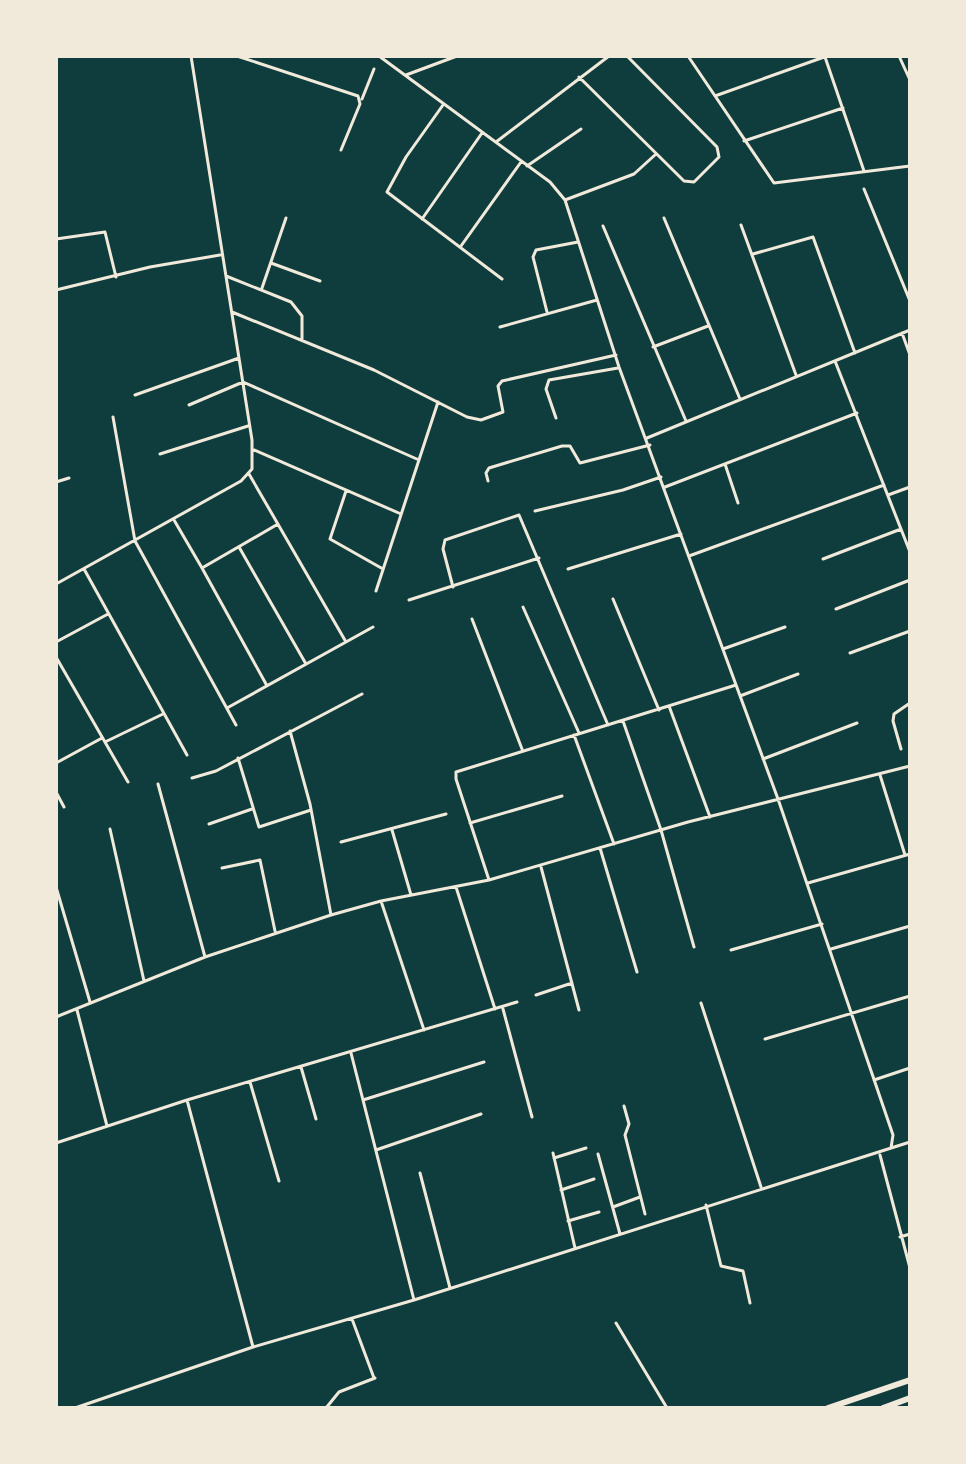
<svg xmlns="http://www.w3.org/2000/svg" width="966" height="1464" viewBox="0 0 966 1464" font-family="Barlow,sans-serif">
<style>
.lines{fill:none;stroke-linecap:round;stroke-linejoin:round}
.minor{stroke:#f1e9da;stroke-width:3}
.trunk{stroke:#f1e9da;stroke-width:6}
</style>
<rect width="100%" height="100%" fill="#0f3d3e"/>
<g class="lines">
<path class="minor" d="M 237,56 L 358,96 L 360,104 L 341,150
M 379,56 L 550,182 L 565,200 L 619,367 L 778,799 L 893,1135 L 891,1148
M 688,56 L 774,183 L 910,166
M 899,56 L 910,80
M 825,57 L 864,171
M 406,75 L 457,56
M 579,77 L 684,181 L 694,182 L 719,157 L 717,147 L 627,56
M 715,96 L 827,56
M 362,99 L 374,69
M 443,105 L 406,157 L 387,192 L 502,279
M 744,141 L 843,108
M 496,142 L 609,56
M 527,166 L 581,129
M 864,189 L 910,301
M 565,200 L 634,174 L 656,154
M 664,218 L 740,399
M 422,219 L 482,133
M 741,225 L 796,375
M 603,226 L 686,421
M 56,239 L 105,232 L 116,277
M 461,246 L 521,162
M 753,254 L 813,237 L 855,353
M 271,263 L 320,281
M 226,276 L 291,302 L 302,316 L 302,340
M 262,288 L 286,218
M 56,290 L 150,267 L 220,255
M 232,312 L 374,370 L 467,417 L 481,420 L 503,412 L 498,386 L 502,381 L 616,355
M 547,312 L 533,257 L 536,250 L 578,242
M 500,327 L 597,300
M 902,333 L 910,355
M 653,347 L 708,326
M 835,361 L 910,552
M 135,395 L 239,358
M 189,405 L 243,382 L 419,460
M 113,417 L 135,541 L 236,725
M 556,418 L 546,389 L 549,380 L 618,368
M 647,438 L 910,330
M 252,449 L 401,514
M 160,454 L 248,426
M 725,464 L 738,503
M 249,474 L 346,642
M 488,481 L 486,473 L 489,468 L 562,446 L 570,446 L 580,463 L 650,445
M 56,482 L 69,478
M 665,487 L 857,413
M 346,491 L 330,539 L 383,569
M 888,495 L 910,487
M 535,511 L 623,490 L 661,477
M 174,520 L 202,568 L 278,524
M 239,547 L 306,664
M 689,556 L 884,485
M 823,559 L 901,529
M 202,568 L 266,684
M 84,569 L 187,755
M 568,569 L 681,534
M 56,584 L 241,481 L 252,469 L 252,440 L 191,56
M 453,587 L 443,549 L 445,540 L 519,515 L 608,725
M 376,591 L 438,402
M 613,599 L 659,710
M 409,600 L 539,558
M 523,607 L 579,733
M 836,609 L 910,580
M 472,619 L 522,749
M 56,642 L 108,614
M 723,649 L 785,627
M 850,653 L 910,631
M 56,657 L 128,782
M 740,696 L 798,674
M 669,706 L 710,817
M 227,708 L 373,627
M 623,721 L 661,830 L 694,947
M 290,731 L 310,804 L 331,915
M 574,735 L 614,844
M 105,742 L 163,714
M 901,749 L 893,721 L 894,714 L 910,703
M 238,758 L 259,827 L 311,810
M 763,759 L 857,723
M 56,763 L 102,738
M 880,775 L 905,855
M 192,778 L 216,771 L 362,694
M 158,784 L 205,957
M 56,792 L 64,807
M 470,823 L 562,796
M 209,824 L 252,809
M 110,829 L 144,981
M 392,830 L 411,895
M 341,842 L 446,814
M 600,848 L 637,972
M 541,867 L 579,1010
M 222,868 L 260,860 L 275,931
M 489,880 L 456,779 L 456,772 L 736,685
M 808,883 L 910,854
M 56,887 L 90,1002
M 456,887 L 495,1009
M 381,901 L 424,1030
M 831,949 L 910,926
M 731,950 L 822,924
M 536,995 L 572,983
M 701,1003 L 761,1187
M 503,1009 L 532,1117
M 77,1010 L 107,1126
M 56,1017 L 205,957 L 331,915 L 381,901 L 489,880 L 688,822 L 910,766
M 765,1039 L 910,996
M 351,1053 L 414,1300
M 301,1067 L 316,1119
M 874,1080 L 910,1068
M 250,1082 L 279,1181
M 187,1100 L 253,1347
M 363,1100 L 484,1062
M 624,1106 L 629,1124 L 625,1135 L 645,1214
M 56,1143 L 187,1100 L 517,1002
M 376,1150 L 481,1114
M 553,1153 L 575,1248
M 598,1154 L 620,1234
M 880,1155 L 910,1268
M 554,1158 L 586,1148
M 420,1173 L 450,1288
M 561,1190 L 594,1179
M 706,1205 L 721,1266 L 743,1271 L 750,1303
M 613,1207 L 640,1197
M 568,1221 L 599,1212
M 900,1237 L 910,1234
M 352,1319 L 374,1378
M 616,1323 L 667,1408
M 75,1408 L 253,1347 L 414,1300 L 910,1142
M 326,1408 L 339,1392 L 375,1378"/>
<path class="trunk" d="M 828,1408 L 910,1380
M 883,1408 L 910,1398"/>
</g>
<rect width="966" height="1464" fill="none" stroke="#f1e9da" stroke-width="116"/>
</svg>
